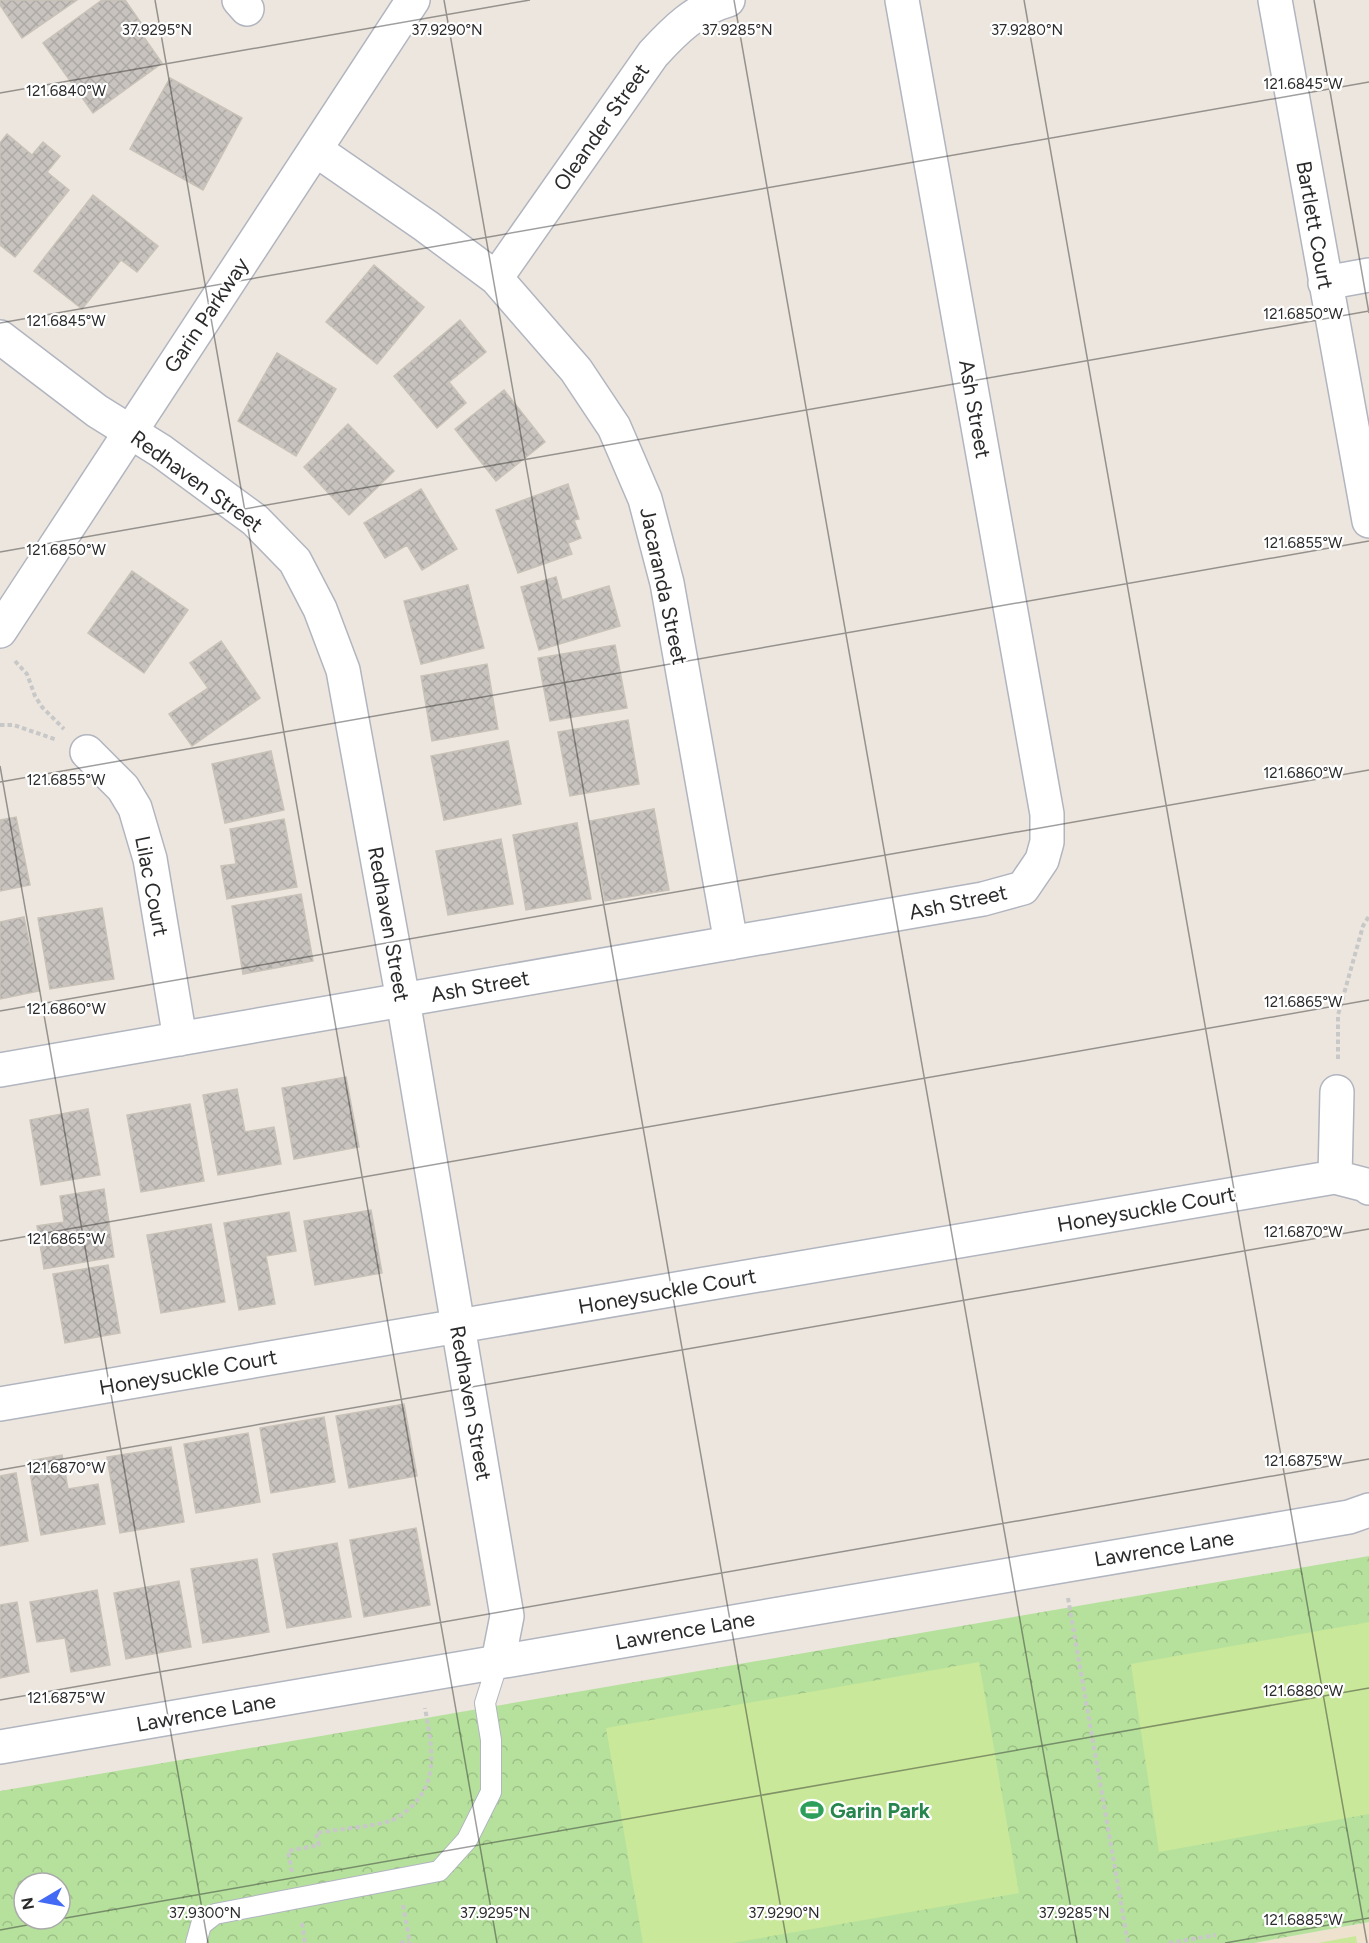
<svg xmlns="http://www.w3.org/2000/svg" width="1369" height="1943" viewBox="0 0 1369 1943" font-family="Figtree,sans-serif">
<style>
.education{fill:#eee2ce}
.forest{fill:url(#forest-crowns);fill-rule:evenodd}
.pitch{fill:#c9e899}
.building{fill:url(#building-cross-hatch);stroke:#c8c2b8;stroke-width:1.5}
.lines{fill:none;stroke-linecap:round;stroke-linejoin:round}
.service-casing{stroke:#b1b5bf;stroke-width:22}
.minor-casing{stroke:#b1b5bf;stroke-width:36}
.tertiary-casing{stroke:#b1b5bf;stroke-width:36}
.path{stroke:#c8c8c8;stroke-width:4;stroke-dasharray:4.5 3;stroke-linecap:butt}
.service{stroke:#fff;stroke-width:20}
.minor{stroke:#fff;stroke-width:33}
.tertiary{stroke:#fff;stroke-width:33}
.ticks{fill:none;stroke:#2b2b2b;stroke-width:1.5;stroke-opacity:0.45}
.labels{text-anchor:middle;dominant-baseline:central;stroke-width:4.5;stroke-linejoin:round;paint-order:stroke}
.street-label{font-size:21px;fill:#2b2b2b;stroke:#fff}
.leisure-label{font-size:21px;font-weight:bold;fill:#27864d;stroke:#fff;text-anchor:start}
.ticks-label{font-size:15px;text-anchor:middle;fill:#2b2b2b;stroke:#fff;stroke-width:4.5;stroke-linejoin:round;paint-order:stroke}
</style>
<defs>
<pattern id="forest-crowns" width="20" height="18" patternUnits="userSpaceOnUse" patternTransform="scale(1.5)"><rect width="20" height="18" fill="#b6e19d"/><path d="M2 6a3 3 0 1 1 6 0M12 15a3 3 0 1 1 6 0" fill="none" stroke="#9dc187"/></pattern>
<pattern id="building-cross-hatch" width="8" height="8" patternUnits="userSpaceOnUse" patternTransform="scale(1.5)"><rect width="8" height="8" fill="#c8c3be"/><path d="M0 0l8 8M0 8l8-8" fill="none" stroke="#aca8a3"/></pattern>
</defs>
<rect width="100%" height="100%" fill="#ede6de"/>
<path class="education" d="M 1369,1922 L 1369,1943 L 1254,1943 Z"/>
<path class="forest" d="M 1369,1556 L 1369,1922 L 1254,1943 L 0,1943 L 0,1791 ZM 24,1883 L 60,1883 L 60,1919 L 24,1919 Z"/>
<path class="pitch" d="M 1369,1622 L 1369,1814 L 1159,1852 L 1131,1664 Z
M 979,1662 L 1019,1893 L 732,1943 L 643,1943 L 606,1728 Z
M 1356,1936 L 1357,1943 L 1318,1943 Z"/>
<path class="building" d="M 0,0 L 77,0 L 22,38 L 0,5 Z
M 102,0 L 125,0 L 146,30 L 141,33 L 162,63 L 93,113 L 43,43 Z
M 170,78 L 242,118 L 203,190 L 130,149 Z
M 7,134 L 32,155 L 43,142 L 60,156 L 47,172 L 69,190 L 15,257 L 0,245 L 0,143 Z
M 93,195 L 158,246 L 137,272 L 121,260 L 82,309 L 34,271 Z
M 374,265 L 424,307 L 377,364 L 326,322 Z
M 460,320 L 486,352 L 449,382 L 466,403 L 437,428 L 394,376 Z
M 277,353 L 336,389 L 296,456 L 238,421 Z
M 504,390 L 545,442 L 496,481 L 455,429 Z
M 348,424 L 394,471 L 349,515 L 304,467 Z
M 568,484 L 579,519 L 574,520 L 581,538 L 568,543 L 572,554 L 518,573 L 496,510 Z
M 421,489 L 457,549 L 422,570 L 407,545 L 385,558 L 364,523 Z
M 132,571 L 188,610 L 144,673 L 88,633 Z
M 556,577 L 562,600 L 609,586 L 620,626 L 539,650 L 521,587 Z
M 468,585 L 484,648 L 421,664 L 404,601 Z
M 221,641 L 260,698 L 192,746 L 169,714 L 208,688 L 190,663 Z
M 615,645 L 627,708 L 550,721 L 538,658 Z
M 487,664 L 498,729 L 432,741 L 421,676 Z
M 628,720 L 639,784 L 570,796 L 558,732 Z
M 508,741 L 521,804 L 444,820 L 431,756 Z
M 271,751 L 284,810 L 225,823 L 212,764 Z
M 654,809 L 669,890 L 605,901 L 590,821 Z
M 16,817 L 30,885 L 0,891 L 0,820 Z
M 284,819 L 297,887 L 227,899 L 221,866 L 236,864 L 230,829 Z
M 577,823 L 591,899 L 526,910 L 513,835 Z
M 501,839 L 513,904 L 448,915 L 436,851 Z
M 301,894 L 313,961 L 243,974 L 232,906 Z
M 102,908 L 114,979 L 50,989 L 38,918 Z
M 24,917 L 39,991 L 0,999 L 0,922 Z
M 346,1077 L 359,1147 L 294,1159 L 282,1088 Z
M 237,1089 L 245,1132 L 274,1127 L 281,1164 L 218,1175 L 203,1095 Z
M 190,1104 L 204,1181 L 141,1192 L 127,1115 Z
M 88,1109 L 100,1175 L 41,1185 L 30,1120 Z
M 104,1189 L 114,1257 L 44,1269 L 37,1226 L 64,1222 L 60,1196 Z
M 371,1210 L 382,1273 L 315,1285 L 304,1221 Z
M 289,1212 L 296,1251 L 266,1256 L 275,1304 L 239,1310 L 224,1223 Z
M 211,1224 L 225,1302 L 161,1313 L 147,1235 Z
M 108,1265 L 120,1333 L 65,1343 L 53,1274 Z
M 404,1404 L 417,1476 L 349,1488 L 336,1416 Z
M 324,1417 L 335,1482 L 271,1493 L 260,1428 Z
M 248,1433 L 260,1502 L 196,1513 L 184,1444 Z
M 171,1447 L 184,1522 L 120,1533 L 107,1457 Z
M 62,1455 L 68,1489 L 98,1484 L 105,1524 L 41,1535 L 28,1461 Z
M 16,1473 L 28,1541 L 0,1546 L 0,1476 Z
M 416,1528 L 430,1605 L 364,1617 L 350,1540 Z
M 337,1543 L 351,1617 L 287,1628 L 273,1554 Z
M 257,1559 L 269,1632 L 203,1643 L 191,1569 Z
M 179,1581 L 191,1647 L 126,1659 L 114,1593 Z
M 97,1590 L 110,1665 L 71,1672 L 65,1638 L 37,1642 L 30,1602 Z
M 17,1602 L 29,1672 L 0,1678 L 0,1605 Z"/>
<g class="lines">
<g class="service-casing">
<path id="service" d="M 196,1943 L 201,1925 L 215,1914 L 439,1871 L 467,1840 L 491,1792 L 491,1740 L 485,1703 L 498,1662"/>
</g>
<g class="minor-casing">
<path id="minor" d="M 239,0 L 247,9
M 1275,0 L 1369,521
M 316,150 L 426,226 L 496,278 L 576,370 L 614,427 L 645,499 L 667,583 L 731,943
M 496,278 L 653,54 C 675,30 696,9 728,0
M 1325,283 L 1369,275
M 0,337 L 97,411 L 161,451 L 255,520 L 295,561 L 320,609 L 343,670 L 403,1000 L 507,1616 L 498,1662
M 87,752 L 123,788 L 135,808 L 150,859 L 180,1039
M 0,1070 L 983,899 L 1023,888 L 1042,860 L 1047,842 L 1047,814 L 902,0
M 1335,1177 L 1337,1092
M 0,1404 L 1335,1177 L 1366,1185 L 1369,1188
M 0,1747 L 1349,1517 L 1369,1510"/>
</g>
<g class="tertiary-casing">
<path id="tertiary" d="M 0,631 L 413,0"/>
</g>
<path class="path" d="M 15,661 L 27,674 L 35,696 L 42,707 L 64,729
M 0,725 L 14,725 L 57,740
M 1338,1059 L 1338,1015 L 1363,926 L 1369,916
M 1068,1598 L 1128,1943
M 292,1872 L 288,1851 L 319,1845 L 316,1833 C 338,1829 371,1827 390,1821 C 398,1818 407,1811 413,1805 C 440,1778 431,1742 425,1708
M 403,1905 L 410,1943
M 302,1923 L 305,1943
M 400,1943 L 409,1941
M 1169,1943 L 1216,1935"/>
<use href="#service" class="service"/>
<use href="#minor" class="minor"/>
<use href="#tertiary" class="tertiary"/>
</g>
<path class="ticks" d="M 155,0 L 497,1943M 444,0 L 787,1943M 734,0 L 1077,1943M 1024,0 L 1367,1943M 1314,0 L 1369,313M 0,93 L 530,0M 0,323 L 1369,82M 0,552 L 1369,311M 0,766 L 208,1943M 0,782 L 1369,541M 0,1011 L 1369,770M 0,1241 L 1369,1000M 0,1470 L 1369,1229M 0,1700 L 1369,1459M 60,1919 L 1369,1688M 0,1930 L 60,1919M 1225,1943 L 1369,1918"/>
<defs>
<g id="stadium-bare" transform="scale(1.8)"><path d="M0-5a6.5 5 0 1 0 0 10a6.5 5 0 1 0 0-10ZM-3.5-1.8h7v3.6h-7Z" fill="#2e9e5b" stroke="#fff" stroke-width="2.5" paint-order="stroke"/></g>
</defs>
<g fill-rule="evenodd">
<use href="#stadium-bare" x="812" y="1810"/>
</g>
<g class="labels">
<g class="street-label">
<text transform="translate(601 127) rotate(-55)">Oleander Street</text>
<text transform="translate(1315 225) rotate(80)">Bartlett Court</text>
<text transform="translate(206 315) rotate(-56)">Garin Parkway</text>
<text transform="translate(975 409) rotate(80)">Ash Street</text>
<text transform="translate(197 481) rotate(36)">Redhaven Street</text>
<text transform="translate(664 586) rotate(78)">Jacaranda Street</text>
<text transform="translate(152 886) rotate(79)">Lilac Court</text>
<text transform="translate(958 902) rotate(-12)">Ash Street</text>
<text transform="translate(389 924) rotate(80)">Redhaven Street</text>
<text transform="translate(480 986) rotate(-10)">Ash Street</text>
<text transform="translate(1146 1209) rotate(-10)">Honeysuckle Court</text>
<text transform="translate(667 1291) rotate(-10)">Honeysuckle Court</text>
<text transform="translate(188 1372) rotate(-10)">Honeysuckle Court</text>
<text transform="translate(471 1403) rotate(80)">Redhaven Street</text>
<text transform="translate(1164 1548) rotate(-9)">Lawrence Lane</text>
<text transform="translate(685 1630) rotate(-10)">Lawrence Lane</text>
<text transform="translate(206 1712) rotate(-10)">Lawrence Lane</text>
</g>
<g class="leisure-label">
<text x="830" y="1810">Garin Park</text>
</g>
</g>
<g class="ticks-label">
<text x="157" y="35">37.9295°N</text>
<text x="447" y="35">37.9290°N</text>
<text x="737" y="35">37.9285°N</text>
<text x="1027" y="35">37.9280°N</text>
<text x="1303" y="89">121.6845°W</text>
<text x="66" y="96">121.6840°W</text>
<text x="1303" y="319">121.6850°W</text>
<text x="66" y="326">121.6845°W</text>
<text x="1303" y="548">121.6855°W</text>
<text x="66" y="555">121.6850°W</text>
<text x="1303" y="778">121.6860°W</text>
<text x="66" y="785">121.6855°W</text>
<text x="1303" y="1007">121.6865°W</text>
<text x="66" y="1014">121.6860°W</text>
<text x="1303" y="1237">121.6870°W</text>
<text x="66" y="1244">121.6865°W</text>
<text x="1303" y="1466">121.6875°W</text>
<text x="66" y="1473">121.6870°W</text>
<text x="1303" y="1696">121.6880°W</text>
<text x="66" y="1703">121.6875°W</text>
<text x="205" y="1918">37.9300°N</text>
<text x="495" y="1918">37.9295°N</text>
<text x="784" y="1918">37.9290°N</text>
<text x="1074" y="1918">37.9285°N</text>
<text x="1303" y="1925">121.6885°W</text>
</g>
<g transform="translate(42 1901) rotate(260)"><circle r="28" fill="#ffffff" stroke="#aaaaaa" stroke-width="1.5"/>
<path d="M0-4.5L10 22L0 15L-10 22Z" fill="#436af4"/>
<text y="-9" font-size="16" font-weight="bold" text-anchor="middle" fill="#2b2b2b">N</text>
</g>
</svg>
